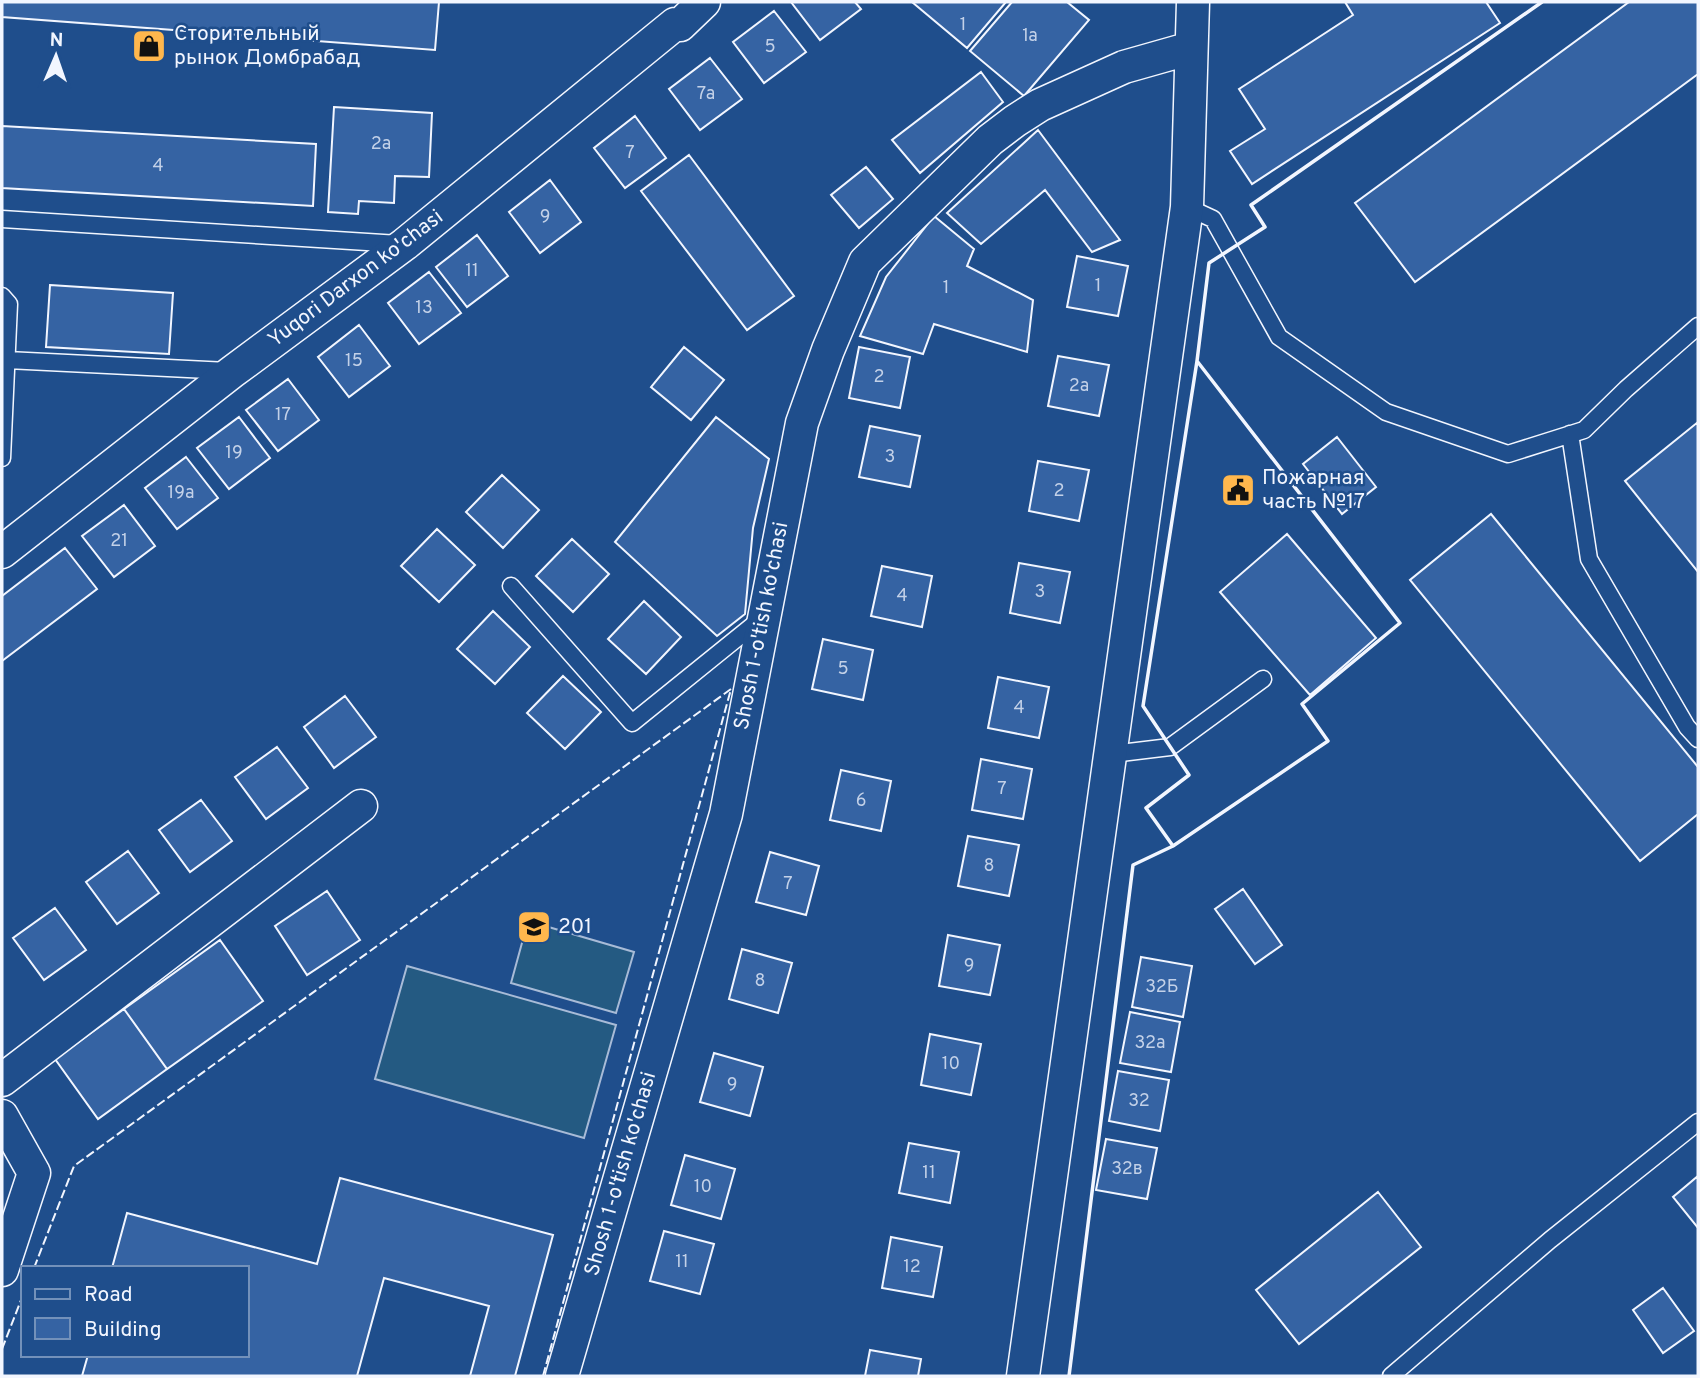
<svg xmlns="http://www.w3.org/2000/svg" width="1700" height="1378" viewBox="0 0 1700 1378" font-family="Overpass,sans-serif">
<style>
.pitch{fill:#245a82;stroke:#a8bbd7;stroke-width:2}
.building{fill:#3563a3;stroke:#f2f6ff;stroke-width:2}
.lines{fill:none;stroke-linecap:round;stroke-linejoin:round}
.service-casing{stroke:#f2f6ff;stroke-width:19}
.minor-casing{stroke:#f2f6ff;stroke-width:35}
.service{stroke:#1f4e8c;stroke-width:16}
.minor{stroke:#1f4e8c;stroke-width:32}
.fence{stroke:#f2f6ff;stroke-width:2;stroke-dasharray:9 3.5;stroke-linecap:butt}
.wall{stroke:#f2f6ff;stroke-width:3.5}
.labels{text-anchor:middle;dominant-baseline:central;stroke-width:5;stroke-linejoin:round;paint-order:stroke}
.number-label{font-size:18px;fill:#c3d1e8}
.poi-label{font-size:21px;fill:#f2f6ff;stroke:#1f4e8c;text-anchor:start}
.street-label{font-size:21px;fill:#f2f6ff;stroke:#1f4e8c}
</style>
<rect width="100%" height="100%" fill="#1f4e8c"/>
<path class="pitch" d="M 528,921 L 634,952 L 616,1013 L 511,983 Z
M 407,966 L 616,1025 L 584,1138 L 375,1079 Z"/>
<path class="building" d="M 2,2 L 439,2 L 435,50 L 2,17 Z
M 791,2 L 855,2 L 861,9 L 820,40 Z
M 912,2 L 1006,2 L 967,48 Z
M 1012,2 L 1067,2 L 1089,20 L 1024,96 L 970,51 Z
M 1345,2 L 1486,2 L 1500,23 L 1252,184 L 1230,151 L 1265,129 L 1239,89 L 1353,15 Z
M 1629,2 L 1698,2 L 1698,74 L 1415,282 L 1355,203 Z
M 774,11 L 806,52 L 764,83 L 733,42 Z
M 710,58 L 742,99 L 700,130 L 669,89 Z
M 981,72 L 1003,102 L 920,173 L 892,140 Z
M 334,107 L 432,113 L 429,177 L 395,176 L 394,203 L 359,201 L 358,214 L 328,212 Z
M 635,116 L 666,158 L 625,188 L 594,148 Z
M 2,126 L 316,144 L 313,206 L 2,188 Z
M 1038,130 L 1120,240 L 1092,252 L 1045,190 L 981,244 L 947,213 Z
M 689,155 L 794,296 L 747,330 L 641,191 Z
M 866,167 L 893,199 L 859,228 L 831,195 Z
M 550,180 L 581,222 L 540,253 L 509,212 Z
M 934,216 L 974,249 L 967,266 L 1033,300 L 1027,352 L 934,324 L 923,354 L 860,336 L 886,277 Z
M 477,235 L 508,276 L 467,307 L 436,267 Z
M 1077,256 L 1128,266 L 1118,316 L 1067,307 Z
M 429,272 L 461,313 L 419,344 L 388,303 Z
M 50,285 L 173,293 L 169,354 L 46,347 Z
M 359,325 L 390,366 L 349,397 L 318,357 Z
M 684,347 L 724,380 L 691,420 L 651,387 Z
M 859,347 L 910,357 L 900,408 L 849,398 Z
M 1058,356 L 1109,365 L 1099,416 L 1048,406 Z
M 288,379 L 319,420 L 278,451 L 246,410 Z
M 239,417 L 270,458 L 229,489 L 197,448 Z
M 716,417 L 769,459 L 753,528 L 745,614 L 717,636 L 615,542 Z
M 1698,422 L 1698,572 L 1625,481 Z
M 870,426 L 920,436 L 910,487 L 859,477 Z
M 1337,437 L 1376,487 L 1342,514 L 1303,464 Z
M 186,457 L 218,498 L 177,529 L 145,488 Z
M 1038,461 L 1089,470 L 1079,521 L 1029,511 Z
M 502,475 L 539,510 L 503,548 L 466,512 Z
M 124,505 L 155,546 L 114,577 L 82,536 Z
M 1491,514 L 1698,767 L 1698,814 L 1640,861 L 1410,580 Z
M 437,529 L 475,565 L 439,602 L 401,566 Z
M 1287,534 L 1376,638 L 1310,695 L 1220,592 Z
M 572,539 L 609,574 L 573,612 L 536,576 Z
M 65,548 L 97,589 L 2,661 L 2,596 Z
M 1019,563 L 1070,572 L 1060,623 L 1010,613 Z
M 882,566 L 932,576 L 922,627 L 871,616 Z
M 644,601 L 681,637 L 646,674 L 608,639 Z
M 493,611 L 530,647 L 495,684 L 457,649 Z
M 823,639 L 873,650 L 863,700 L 812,689 Z
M 563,676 L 601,712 L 565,749 L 527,713 Z
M 998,677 L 1049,687 L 1039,738 L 988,728 Z
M 345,696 L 376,737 L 334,768 L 304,727 Z
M 277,747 L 308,788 L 266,819 L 235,777 Z
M 981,759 L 1032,769 L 1023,819 L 972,810 Z
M 841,770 L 891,781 L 881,831 L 830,820 Z
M 201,800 L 232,841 L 190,872 L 159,830 Z
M 968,836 L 1019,845 L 1009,896 L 958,886 Z
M 128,851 L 159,893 L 117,924 L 86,882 Z
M 770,852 L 819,866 L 806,915 L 756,902 Z
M 1243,889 L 1282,945 L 1255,964 L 1215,909 Z
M 327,891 L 360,940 L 307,975 L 275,926 Z
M 55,908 L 86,950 L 44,980 L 13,938 Z
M 948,935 L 1000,945 L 990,995 L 939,986 Z
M 220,940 L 263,1001 L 167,1069 L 124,1009 Z
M 742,949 L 792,963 L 778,1013 L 729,999 Z
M 1141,957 L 1192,966 L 1183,1017 L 1132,1007 Z
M 124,1009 L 167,1069 L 98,1119 L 55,1059 Z
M 1130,1012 L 1180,1022 L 1171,1072 L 1120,1063 Z
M 930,1034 L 981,1044 L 971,1095 L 921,1085 Z
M 714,1053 L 763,1067 L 750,1116 L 700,1102 Z
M 1118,1071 L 1169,1080 L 1160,1131 L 1109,1121 Z
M 1106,1139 L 1157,1148 L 1147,1199 L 1096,1190 Z
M 909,1143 L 959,1152 L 950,1203 L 899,1193 Z
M 685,1155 L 735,1169 L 721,1219 L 671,1205 Z
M 1698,1176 L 1698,1228 L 1673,1197 Z
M 340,1178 L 553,1235 L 515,1376 L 470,1376 L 489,1306 L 384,1278 L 357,1376 L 82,1376 L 88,1355 L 247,1355 L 247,1268 L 112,1268 L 127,1213 L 317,1264 Z
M 1378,1192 L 1421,1247 L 1299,1344 L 1256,1290 Z
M 664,1231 L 714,1244 L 700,1294 L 650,1281 Z
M 891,1237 L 942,1247 L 933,1297 L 882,1288 Z
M 1663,1288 L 1694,1331 L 1663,1353 L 1633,1310 Z
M 870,1350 L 921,1359 L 918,1376 L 865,1376 Z"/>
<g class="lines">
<g class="service-casing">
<path id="service" d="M 1187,207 L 1213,219 L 1279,337 L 1386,412 L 1508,454 L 1584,430 L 1626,389 L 1698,326
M 2,219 L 399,244
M 2,296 L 9,304 L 2,458
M 7,360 L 228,371
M 1570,434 L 1589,559 L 1687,727 L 1698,739
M 511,586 L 632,723 L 762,618
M 1112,754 L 1170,747 L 1263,679
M 1391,1376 L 1550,1240 L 1698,1122"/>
</g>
<g class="minor-casing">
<path id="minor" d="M 2,552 L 232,372 L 405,244 L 675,24 L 680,25 L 704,2
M 2,1080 L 361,806
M 2,1116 L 34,1173 L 2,1270
M 562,1376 L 726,814 L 802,423 L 828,350 L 865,262 L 990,140 L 1015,121 L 1040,105 L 1124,67 L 1191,48
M 1023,1376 L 1187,207 L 1193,2"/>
</g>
<use href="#service" class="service"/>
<use href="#minor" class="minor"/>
<path class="fence" d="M 34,1268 L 74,1166 L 731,689
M 2,1349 L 23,1295
M 543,1376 L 731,689"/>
<path class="wall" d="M 1173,846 L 1146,808 L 1189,775 L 1143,706 L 1197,361 L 1209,263 L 1265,227 L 1251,205 L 1542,2
M 1069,1376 L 1133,865 L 1173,846 L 1328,741 L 1302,704 L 1400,623 L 1197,361"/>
</g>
<defs>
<g id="shop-square" transform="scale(1.75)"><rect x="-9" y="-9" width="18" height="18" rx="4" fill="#ffb74d" stroke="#1f4e8c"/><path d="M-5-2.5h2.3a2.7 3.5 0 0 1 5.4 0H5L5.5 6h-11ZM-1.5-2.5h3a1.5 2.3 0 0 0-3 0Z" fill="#111"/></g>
<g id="civic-square" transform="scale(1.75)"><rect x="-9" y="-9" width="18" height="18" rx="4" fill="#ffb74d" stroke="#1f4e8c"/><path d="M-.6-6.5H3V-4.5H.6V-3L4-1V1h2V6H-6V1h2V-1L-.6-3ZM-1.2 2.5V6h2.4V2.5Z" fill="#111"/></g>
<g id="school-square" transform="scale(1.75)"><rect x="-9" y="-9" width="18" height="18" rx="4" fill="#ffb74d" stroke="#1f4e8c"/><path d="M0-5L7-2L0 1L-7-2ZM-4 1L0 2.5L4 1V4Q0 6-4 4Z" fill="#111"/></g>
</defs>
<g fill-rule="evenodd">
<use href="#shop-square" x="149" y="46"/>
<use href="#civic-square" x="1238" y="490"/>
<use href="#school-square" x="534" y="927"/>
</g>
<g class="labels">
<g class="number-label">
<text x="963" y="25">1</text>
<text x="1030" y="36">1а</text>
<text x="770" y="47">5</text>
<text x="706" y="94">7а</text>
<text x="381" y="144">2a</text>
<text x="630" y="153">7</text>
<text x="158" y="166">4</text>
<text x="545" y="217">9</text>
<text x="472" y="271">11</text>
<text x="1098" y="286">1</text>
<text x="946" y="288">1</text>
<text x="424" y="308">13</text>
<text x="354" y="361">15</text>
<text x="879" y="377">2</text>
<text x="1079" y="386">2а</text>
<text x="283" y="415">17</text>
<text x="234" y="453">19</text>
<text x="890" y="457">3</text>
<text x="1059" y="491">2</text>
<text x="181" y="493">19а</text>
<text x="119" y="541">21</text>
<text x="1040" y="592">3</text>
<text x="902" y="596">4</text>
<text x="843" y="669">5</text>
<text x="1019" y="708">4</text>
<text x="1002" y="789">7</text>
<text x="861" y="801">6</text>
<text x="989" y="866">8</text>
<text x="788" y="884">7</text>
<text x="969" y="966">9</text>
<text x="760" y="981">8</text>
<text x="1162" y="987">32Б</text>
<text x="1150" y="1043">32a</text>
<text x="951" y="1064">10</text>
<text x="732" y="1085">9</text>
<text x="1139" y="1101">32</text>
<text x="1127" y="1169">32в</text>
<text x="929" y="1173">11</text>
<text x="703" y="1187">10</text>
<text x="682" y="1262">11</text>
<text x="912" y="1267">12</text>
</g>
<g class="poi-label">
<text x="174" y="34">Сторительный<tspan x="174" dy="24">рынок Домбрабад</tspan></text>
<text x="1262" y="478">Пожарная<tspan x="1262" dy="24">часть №17</tspan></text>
<text x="558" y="927">201</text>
</g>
<g class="street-label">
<text transform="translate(356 279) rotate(-37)">Yuqori Darxon ko'chasi</text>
<text transform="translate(762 626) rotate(-79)">Shosh 1-o'tish ko'chasi</text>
<text transform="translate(621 1174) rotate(-74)">Shosh 1-o'tish ko'chasi</text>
</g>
</g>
<rect width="1700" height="1378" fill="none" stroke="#f2f6ff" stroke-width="7"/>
<rect x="21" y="1266" width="228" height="91" fill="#1f4e8c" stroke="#7391ba" stroke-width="2"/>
<rect x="35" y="1289" width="35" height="10" fill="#1f4e8c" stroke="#7391ba" stroke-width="2"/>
<text x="84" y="1301" font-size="21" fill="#f2f6ff">Road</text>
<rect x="35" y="1318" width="35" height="21" fill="#3563a3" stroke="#7391ba" stroke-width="2"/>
<text x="84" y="1336" font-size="21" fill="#f2f6ff">Building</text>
<g transform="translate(56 56) rotate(2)" stroke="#1f4e8c" stroke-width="5" paint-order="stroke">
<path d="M0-5L12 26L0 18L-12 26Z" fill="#f2f6ff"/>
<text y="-10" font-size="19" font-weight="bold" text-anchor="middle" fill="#f2f6ff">N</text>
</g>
</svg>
